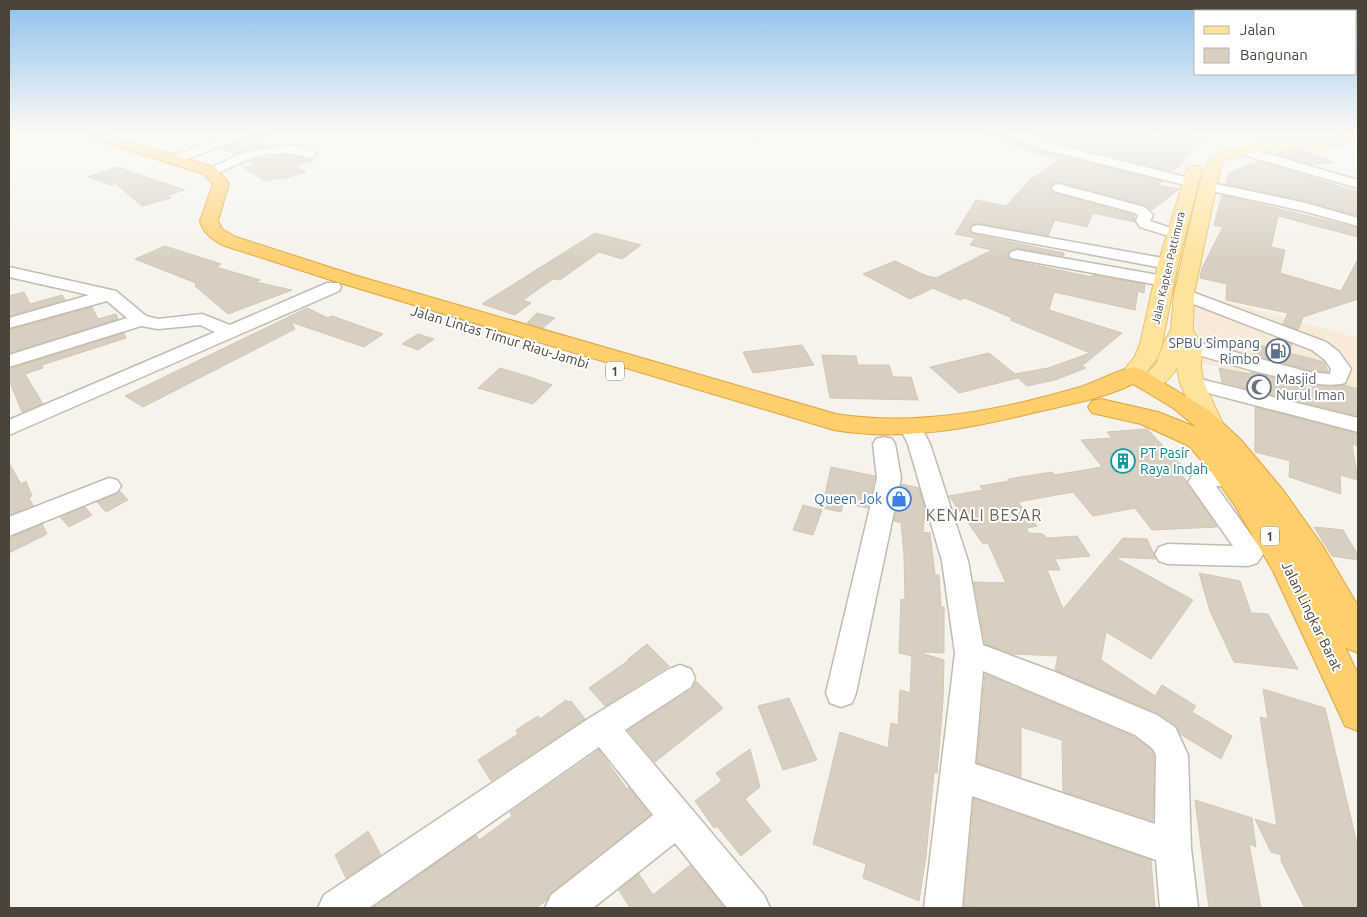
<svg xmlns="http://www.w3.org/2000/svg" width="1367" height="917" viewBox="0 0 1367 917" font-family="Ubuntu,sans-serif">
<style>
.commercial{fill:#f7ead8}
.building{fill:#d8cfc1;stroke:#d3c7b4}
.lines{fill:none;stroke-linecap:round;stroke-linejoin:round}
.minor-casing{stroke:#c2bbae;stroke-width:3}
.major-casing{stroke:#e6c16a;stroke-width:2}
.highway-casing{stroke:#e0a43c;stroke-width:2}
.minor{fill:#fff;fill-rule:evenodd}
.major{fill:#ffe39c;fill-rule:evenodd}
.highway{fill:#ffcf6e;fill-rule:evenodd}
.labels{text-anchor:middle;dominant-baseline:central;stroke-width:4;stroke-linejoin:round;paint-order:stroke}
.far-street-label{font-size:11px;fill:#4b4439;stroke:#fff}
.shield{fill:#fff;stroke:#817c74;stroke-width:1}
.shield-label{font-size:12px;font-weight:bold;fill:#4b4439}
.street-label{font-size:14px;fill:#4b4439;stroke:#fff}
.service-label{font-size:14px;fill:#4e5e75;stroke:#fff;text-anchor:end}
.worship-label{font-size:14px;fill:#5b616d;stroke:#fff;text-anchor:start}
.culture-label{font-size:14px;fill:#0d838f;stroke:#fff;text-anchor:start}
.shop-label{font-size:14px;fill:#366cbe;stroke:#fff;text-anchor:end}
.quarter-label{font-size:16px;letter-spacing:1px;fill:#6e6250;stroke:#fff}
</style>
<rect width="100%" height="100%" fill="#f6f3ec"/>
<path class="commercial" d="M 1193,293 L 1358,338 L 1358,396 L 1199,363 Z"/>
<path class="building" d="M 255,134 L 274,134 L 274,136 L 255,143 L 267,146 L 235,155 L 222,148 Z
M 987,134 L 1006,134 L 1042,151 L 1162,181 L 1158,185 L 1179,189 L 1152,210 L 1145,205 L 1059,182 L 1050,187 L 1054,193 L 1134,215 L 1135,222 L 1093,213 L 1087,227 L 1055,220 L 1048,236 L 978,223 L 971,225 L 969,230 L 973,234 L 1064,253 L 1064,256 L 1016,248 L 1007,254 L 1011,260 L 1092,277 L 1092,275 L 1145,284 L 1144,293 L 1138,291 L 1135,310 L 1054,292 L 1049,310 L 1122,333 L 1082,366 L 1086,368 L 1055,380 L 1027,386 L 1018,378 L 959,393 L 930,367 L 989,353 L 1015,374 L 1048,368 L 1090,353 L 1010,320 L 1012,318 L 965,298 L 960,300 L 933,288 L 910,299 L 863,274 L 895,261 L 927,276 L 936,278 L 992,250 L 970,245 L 975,238 L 955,234 L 976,200 L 1006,206 L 1030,180 L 1059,160 L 987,137 Z
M 1029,134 L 1143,134 L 1158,137 L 1161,134 L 1180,134 L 1206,139 L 1191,150 L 1179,166 L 1171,171 Z
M 1303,149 L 1335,163 L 1310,164 L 1276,154 L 1286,151 Z
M 284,155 L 315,160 L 294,166 L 306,172 L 281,179 L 278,178 L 265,181 L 244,168 L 254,165 L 249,162 L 251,161 Z
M 1259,161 L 1358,192 L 1358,216 L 1306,201 L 1226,184 L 1229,173 Z
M 117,167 L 185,190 L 168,195 L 171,198 L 142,206 L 115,183 L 111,185 L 88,177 Z
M 1222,195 L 1358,228 L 1358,237 L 1278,216 L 1271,247 L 1285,250 L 1280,273 L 1341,291 L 1358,259 L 1358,299 L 1303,317 L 1298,330 L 1283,324 L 1288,313 L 1226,300 L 1227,284 L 1200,278 L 1202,268 L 1223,227 L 1214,225 Z
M 595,233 L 641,245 L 622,259 L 599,252 L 560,280 L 553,279 L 523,300 L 531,303 L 515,315 L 482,304 Z
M 165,246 L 221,264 L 216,267 L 260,280 L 255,282 L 292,290 L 228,314 L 195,286 L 196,283 L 135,259 Z
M 24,292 L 30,304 L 62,295 L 65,300 L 9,316 L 9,296 Z
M 92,307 L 98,319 L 116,314 L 118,319 L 9,353 L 9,330 Z
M 307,308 L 328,318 L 332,316 L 383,334 L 364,347 L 291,322 L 295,329 L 143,407 L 125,396 Z
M 537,313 L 555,318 L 543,328 L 527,323 Z
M 124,333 L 126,338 L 42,365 L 43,368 L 25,374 L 43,404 L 22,412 L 9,380 L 9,369 Z
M 418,334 L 434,339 L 418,350 L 402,344 Z
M 1278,339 L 1292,344 L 1289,353 L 1324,362 L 1328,372 L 1309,370 L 1254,355 L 1256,344 L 1274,349 Z
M 802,345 L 814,365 L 753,373 L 743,352 Z
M 822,355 L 856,356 L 858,365 L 889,365 L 893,377 L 911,377 L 918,400 L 830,398 Z
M 500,368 L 533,378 L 552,385 L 533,404 L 478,388 Z
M 1219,368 L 1250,374 L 1251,372 L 1309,385 L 1343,385 L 1358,389 L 1358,416 L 1222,382 Z
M 1255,407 L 1358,434 L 1358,446 L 1352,444 L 1358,480 L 1340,475 L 1341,494 L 1289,477 L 1290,461 L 1255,452 Z
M 1147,429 L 1182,466 L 1177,467 L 1217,527 L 1152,530 L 1135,508 L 1093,516 L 1073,492 L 1018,502 L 1037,526 L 1027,528 L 1028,533 L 1043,534 L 1047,538 L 1077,536 L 1090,556 L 1055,559 L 1060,570 L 1047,570 L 1063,609 L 1123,538 L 1147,539 L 1156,559 L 1114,557 L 1193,600 L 1151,659 L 1106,632 L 1101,660 L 1155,696 L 1162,685 L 1196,706 L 1192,712 L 1232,736 L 1221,759 L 1180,734 L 1176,725 L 1158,713 L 1055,670 L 1058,656 L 1013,654 L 985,644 L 974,582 L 1006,583 L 988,543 L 983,544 L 949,496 L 983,490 L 980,486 L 1009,481 L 1008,479 L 1052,472 L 1055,475 L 1102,467 L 1081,440 L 1112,438 L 1107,432 Z
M 9,463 L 21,484 L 26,481 L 32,496 L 29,497 L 33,506 L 9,515 Z
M 831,467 L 875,476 L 868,508 L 843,503 L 841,512 L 822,508 Z
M 902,484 L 919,488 L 925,509 L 923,532 L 930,533 L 935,575 L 939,575 L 941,607 L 944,607 L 944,653 L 924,652 L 924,654 L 944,660 L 943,700 L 937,773 L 934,772 L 926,856 L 919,901 L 863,878 L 866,864 L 813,844 L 840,732 L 888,748 L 891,723 L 898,725 L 900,690 L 910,693 L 912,656 L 899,653 L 901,599 L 905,600 L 904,554 L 901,523 L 894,521 Z
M 120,491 L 128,500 L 106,512 L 97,502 Z
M 803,505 L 822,510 L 813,535 L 793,530 Z
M 85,507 L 92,515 L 69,527 L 60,517 Z
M 42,524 L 47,534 L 9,553 L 9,538 Z
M 1314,527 L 1343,530 L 1358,555 L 1358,560 L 1332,556 Z
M 1199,573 L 1240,581 L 1251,613 L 1268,614 L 1298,669 L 1234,662 L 1210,611 Z
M 647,644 L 669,666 L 605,706 L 589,688 L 629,660 L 628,659 Z
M 985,674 L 1134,737 L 1152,750 L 1154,755 L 1153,821 L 1063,791 L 1062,740 L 1021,727 L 1021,777 L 977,763 Z
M 696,681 L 723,708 L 655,762 L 628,730 L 692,689 Z
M 1263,689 L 1325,708 L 1358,848 L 1358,908 L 1305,908 L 1281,861 L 1281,855 L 1271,852 L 1255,819 L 1277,826 L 1260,717 L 1268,719 Z
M 789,698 L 817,760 L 783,770 L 758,706 Z
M 566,700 L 568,702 L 571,701 L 585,719 L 491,781 L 478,760 L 518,734 L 516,730 L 538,716 L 540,719 Z
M 750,749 L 760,787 L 745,799 L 771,831 L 741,856 L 717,826 L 714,828 L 695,801 L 722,781 L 716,773 Z
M 599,750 L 627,789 L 629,787 L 650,815 L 550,894 L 547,900 L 536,908 L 372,908 L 476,835 L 479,840 L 512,816 L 510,812 Z
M 974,799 L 1151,860 L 1155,908 L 964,907 Z
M 1195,800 L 1252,818 L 1256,847 L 1249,844 L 1261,908 L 1209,908 Z
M 368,831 L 381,855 L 346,878 L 335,855 Z
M 690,865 L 725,908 L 630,908 L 619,890 L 639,874 L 653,895 Z"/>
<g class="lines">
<g class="minor-casing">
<path id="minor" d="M 236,134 L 253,134 L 177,163 L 173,164 L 167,160 L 169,157 Z
M 751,134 L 763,134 L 759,140 L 755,142 L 749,138 Z
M 1008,134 L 1024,134 L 1050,143 L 1194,179 L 1196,182 L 1189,186 L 1042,149 Z
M 285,145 L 302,147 L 317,154 L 311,158 C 270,147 252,158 215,174 L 205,174 L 204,171 L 243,153 Z
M 1244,147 L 1358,180 L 1358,188 L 1240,154 L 1238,151 Z
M 1207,182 L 1306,203 L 1358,218 L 1358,226 L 1303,211 L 1202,189 L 1200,186 Z
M 1059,184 L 1145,207 L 1153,215 L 1150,221 L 1180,231 L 1182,234 L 1175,238 L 1140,227 L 1136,221 L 1138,216 L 1135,213 L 1054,191 L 1052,188 L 1054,185 Z
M 978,225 L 1168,259 L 1176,264 L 1168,269 L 973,232 L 971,229 L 973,226 Z
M 1017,250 L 1164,276 L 1170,277 L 1172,281 L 1170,285 L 1164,286 L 1011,258 L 1009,255 L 1011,252 Z
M 9,267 L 116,291 L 146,316 L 158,319 L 202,314 L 230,325 L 327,283 L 339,283 L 341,287 L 339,291 L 9,435 L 9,420 L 215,332 L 200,325 L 158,329 L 141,326 L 9,367 L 9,355 L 127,318 L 107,301 L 9,328 L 9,318 L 89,295 L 9,277 Z
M 1184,289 L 1326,342 L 1339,352 L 1351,369 L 1345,383 C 1313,393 1205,356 1168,346 L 1166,342 L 1168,338 L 1175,336 L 1309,372 L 1330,374 L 1331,369 L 1325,360 L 1312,350 L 1178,298 L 1176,294 L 1178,290 Z
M 1192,377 L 1358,418 L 1358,432 L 1185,387 L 1182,383 L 1185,379 Z
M 911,421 L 919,423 L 930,444 L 968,561 L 983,645 L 1055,672 L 1157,715 L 1175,727 L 1188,755 L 1191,848 L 1198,908 L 1160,908 L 1156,860 L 972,796 L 962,908 L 924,908 L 955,653 L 942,561 L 908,444 L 900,428 L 903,423 ZM 983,671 L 1135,735 L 1153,749 L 1156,755 L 1155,824 L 975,764 Z
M 884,437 L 892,439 L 895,444 L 901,478 L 856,693 L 852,703 L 841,707 L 830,703 L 826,693 L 877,478 L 873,444 L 876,439 Z
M 1203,470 L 1241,473 L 1245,479 L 1241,485 L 1233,487 L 1216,486 L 1264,553 L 1257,563 L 1248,566 L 1168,564 L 1159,561 L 1155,554 L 1159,547 L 1168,544 L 1233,546 L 1188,482 L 1195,472 Z
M 109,478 L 117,480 L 121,486 L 117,492 L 9,536 L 9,517 Z
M 680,665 L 691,669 L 695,678 L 691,687 L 625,730 L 764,895 L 770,908 L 727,908 L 675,843 L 593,908 L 545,908 L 551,895 L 653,815 L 599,747 L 369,908 L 318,908 L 324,895 L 591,717 L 669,669 Z"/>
</g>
<g class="major-casing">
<path id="major" d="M 1358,134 L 1358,142 L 1261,151 L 1225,160 L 1221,164 L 1194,294 L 1193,330 L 1202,347 L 1201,368 L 1204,383 L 1223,424 L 1219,430 L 1210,432 L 1201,430 L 1180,383 L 1177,368 C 1167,382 1158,393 1141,389 L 1138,384 L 1141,379 L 1133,381 L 1125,379 L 1121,374 L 1135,356 L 1140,344 L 1158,264 L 1188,166 L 1200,166 L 1202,169 L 1178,264 L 1162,344 L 1158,357 L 1143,377 L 1156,364 L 1164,342 L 1171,330 L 1174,294 L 1199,186 L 1209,160 L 1215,154 L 1261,143 Z"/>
</g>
<g class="highway-casing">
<path id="highway" d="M 84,134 L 105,134 L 216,168 L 229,183 L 218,221 L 222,229 L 236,237 L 354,275 L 836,414 C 917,427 1002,410 1080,387 C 1098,381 1115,371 1133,367 L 1141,369 L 1210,411 L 1241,440 L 1283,490 L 1322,545 L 1358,606 L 1358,653 L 1346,648 L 1344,645 L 1358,674 L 1358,731 L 1345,726 L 1273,571 L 1235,506 L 1212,473 L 1189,446 L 1141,424 L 1092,413 L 1088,407 L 1092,401 L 1101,399 L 1158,412 L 1196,427 L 1173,408 L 1133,384 C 1104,398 1072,404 1041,411 C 972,428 905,442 834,430 L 340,283 L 222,245 C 212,239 203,233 200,221 L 213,184 L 204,174 L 86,137 Z"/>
</g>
<use href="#minor" class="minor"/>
<use href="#major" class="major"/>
<use href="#highway" class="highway"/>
</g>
<linearGradient id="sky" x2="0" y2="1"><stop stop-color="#8fc1ec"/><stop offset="0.51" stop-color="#fbfaf6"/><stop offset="1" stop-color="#fbfaf6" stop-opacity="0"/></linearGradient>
<rect width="1367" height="262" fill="url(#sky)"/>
<defs>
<g id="fuel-ring" transform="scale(1.25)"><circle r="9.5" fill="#fff" stroke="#5c6f8a" stroke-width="1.5"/><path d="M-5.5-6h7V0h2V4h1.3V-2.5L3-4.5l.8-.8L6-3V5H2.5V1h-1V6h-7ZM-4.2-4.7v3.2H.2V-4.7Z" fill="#5c6f8a"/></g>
<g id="mosque-ring" transform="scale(1.25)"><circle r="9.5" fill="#fff" stroke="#6b7280" stroke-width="1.5"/><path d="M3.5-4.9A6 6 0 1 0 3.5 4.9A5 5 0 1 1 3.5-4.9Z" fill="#6b7280"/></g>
<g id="building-ring" transform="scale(1.25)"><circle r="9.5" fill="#fff" stroke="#0f9aa8" stroke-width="1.5"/><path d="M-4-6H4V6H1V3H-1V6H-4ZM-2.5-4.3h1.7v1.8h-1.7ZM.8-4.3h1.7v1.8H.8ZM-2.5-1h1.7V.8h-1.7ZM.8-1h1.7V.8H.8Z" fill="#0f9aa8"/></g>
<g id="shop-ring" transform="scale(1.25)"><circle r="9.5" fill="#fff" stroke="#3f7fe0" stroke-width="1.5"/><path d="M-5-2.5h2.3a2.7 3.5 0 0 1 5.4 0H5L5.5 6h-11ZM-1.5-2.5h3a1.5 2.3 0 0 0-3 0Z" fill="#3f7fe0"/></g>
</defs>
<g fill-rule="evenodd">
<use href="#fuel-ring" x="1278" y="351"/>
<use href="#mosque-ring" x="1259" y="387"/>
<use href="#building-ring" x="1123" y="461"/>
<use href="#shop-ring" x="899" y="499"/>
</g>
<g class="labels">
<g class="far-street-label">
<text transform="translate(1168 268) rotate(-77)">Jalan Kapten Pattimura</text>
</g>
<g class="shield">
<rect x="606" y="361.5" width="18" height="19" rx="4"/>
<rect x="1261" y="526.5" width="18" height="19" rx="4"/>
</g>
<g class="shield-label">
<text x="615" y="371">1</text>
<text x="1270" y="536">1</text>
</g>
<g class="street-label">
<text transform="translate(500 337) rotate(17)">Jalan Lintas Timur Riau-Jambi</text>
<text transform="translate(1312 616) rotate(64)">Jalan Lingkar Barat</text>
</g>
<g class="service-label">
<text x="1260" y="343">SPBU Simpang<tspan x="1260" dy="16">Rimbo</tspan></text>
</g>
<g class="worship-label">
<text x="1276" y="379">Masjid<tspan x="1276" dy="16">Nurul Iman</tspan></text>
</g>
<g class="culture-label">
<text x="1140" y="453">PT Pasir<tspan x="1140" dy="16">Raya Indah</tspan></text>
</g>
<g class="shop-label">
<text x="882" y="499">Queen Jok</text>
</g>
<g class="quarter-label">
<text x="984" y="515">KENALI BESAR</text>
</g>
</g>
<rect width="1367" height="917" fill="none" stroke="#4b4439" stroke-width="20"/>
<rect x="1194" y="10" width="162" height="65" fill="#ffffff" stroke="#b7b4b0"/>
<rect x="1204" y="26" width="25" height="8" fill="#ffe39c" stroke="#b7b4b0"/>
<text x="1240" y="35" font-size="15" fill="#4b4439">Jalan</text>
<rect x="1204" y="48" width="25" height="15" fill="#d8cfc1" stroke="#b7b4b0"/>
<text x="1240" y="60" font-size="15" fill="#4b4439">Bangunan</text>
</svg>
